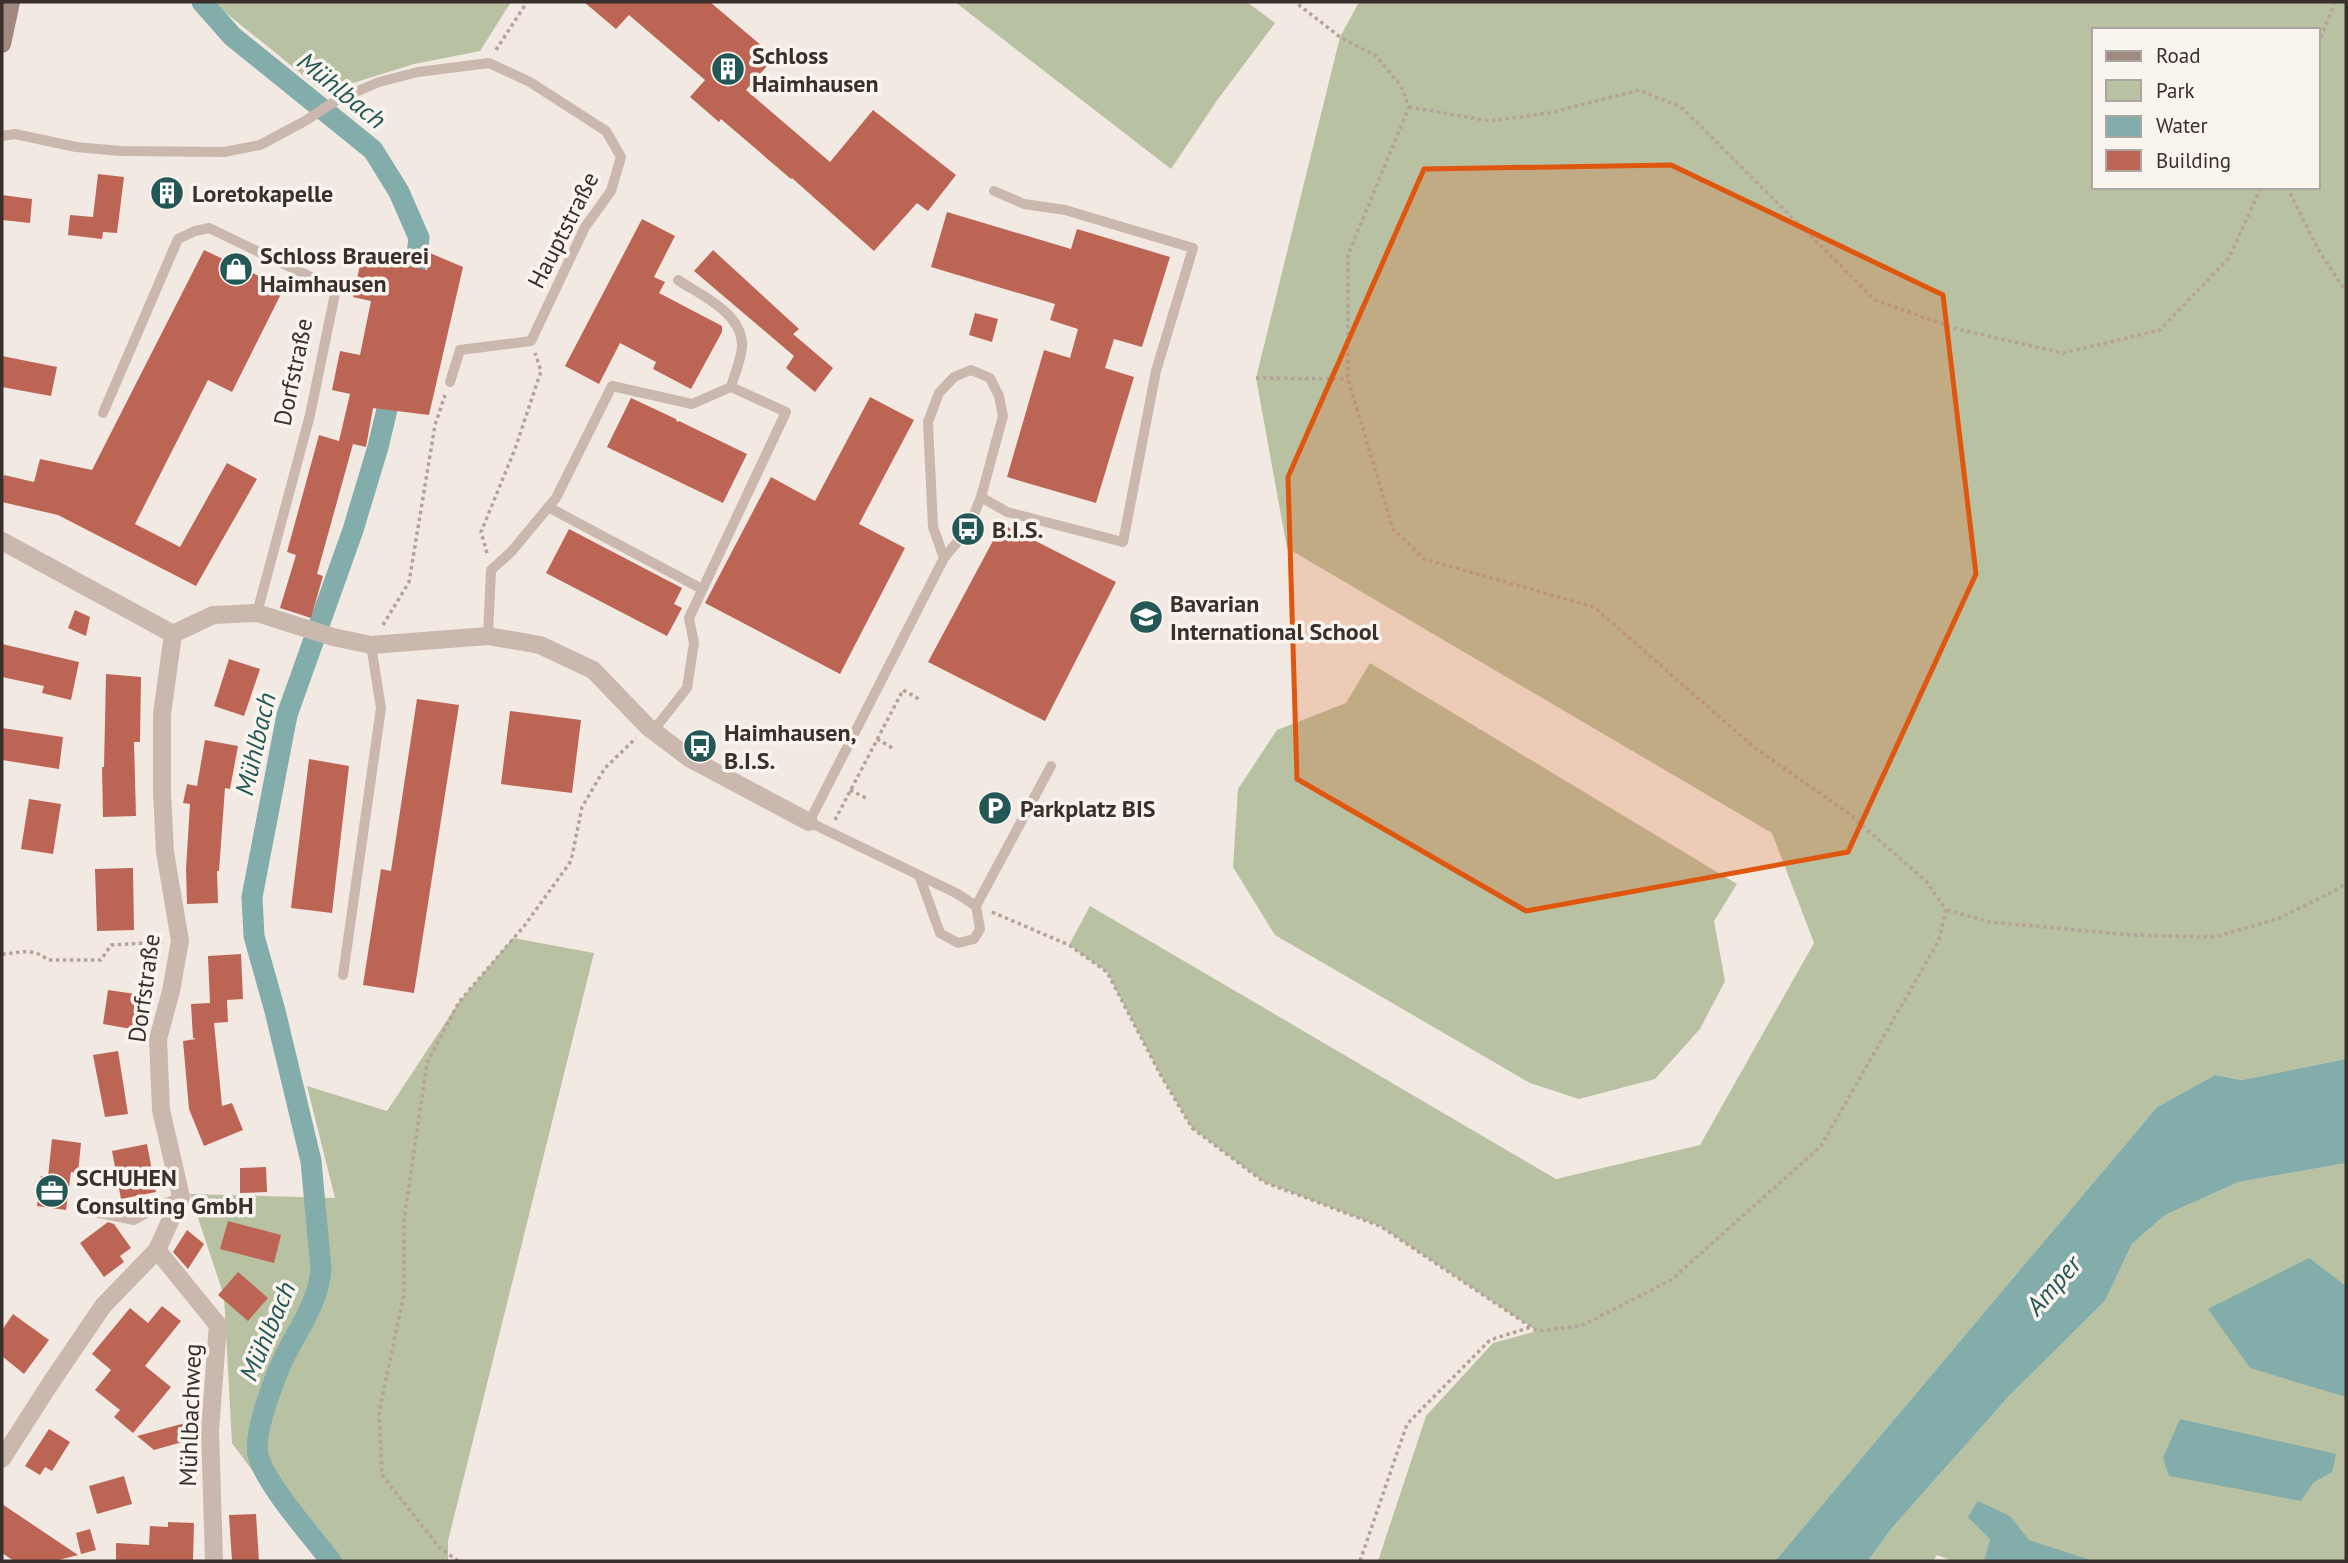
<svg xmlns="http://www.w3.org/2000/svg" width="2348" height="1563" viewBox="0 0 2348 1563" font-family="'PT Sans',sans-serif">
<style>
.green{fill:#b9c1a3;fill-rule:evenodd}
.water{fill:#83adab}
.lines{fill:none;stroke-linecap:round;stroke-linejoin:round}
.canal{stroke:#83adab;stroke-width:21}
.building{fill:#bd6555}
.path{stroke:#b6a298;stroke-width:3.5;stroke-dasharray:3.5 3.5;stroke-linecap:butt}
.lane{stroke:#cab8ae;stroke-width:10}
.street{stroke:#cab8ae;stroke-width:18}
.secondary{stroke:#9e8880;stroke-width:18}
.marked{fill:#df570e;fill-opacity:0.2;stroke:#df570e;stroke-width:5;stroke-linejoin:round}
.labels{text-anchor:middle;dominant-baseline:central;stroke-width:7;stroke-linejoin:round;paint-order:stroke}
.poi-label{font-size:24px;font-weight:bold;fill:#392f2c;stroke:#faf4ee;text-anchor:start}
.street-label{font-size:24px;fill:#392f2c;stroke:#faf4ee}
.water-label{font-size:26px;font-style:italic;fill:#245857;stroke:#faf4ee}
</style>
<rect width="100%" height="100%" fill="#f2e9e2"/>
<path class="green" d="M 216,2 L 511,2 L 480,51 L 414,64 L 324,92 L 221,9 Z
M 955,2 L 1247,2 L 1275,23 L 1218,99 L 1171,169 Z
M 1359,2 L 2346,2 L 2346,1059 L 2242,1080 L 2215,1075 L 2157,1107 L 1775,1561 L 1378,1561 L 1426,1416 L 1493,1343 L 1537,1331 L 1380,1226 L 1264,1182 L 1192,1128 L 1160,1074 L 1107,972 L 1069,945 L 1090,906 L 1556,1179 L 1700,1145 L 1814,943 L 1772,833 L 1287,548 L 1256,378 L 1340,37 ZM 2094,30 L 2318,30 L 2318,187 L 2094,187 Z
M 1370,663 L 1737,884 L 1714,921 L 1725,981 L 1700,1029 L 1655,1079 L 1579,1099 L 1530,1083 L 1275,935 L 1233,867 L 1238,789 L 1277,730 L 1346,703 Z
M 513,938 L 594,953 L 448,1541 L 448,1561 L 319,1561 L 232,1443 L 224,1296 L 190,1194 L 335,1198 L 307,1086 L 387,1111 L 459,1002 Z
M 2346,1163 L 2346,1561 L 1953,1561 L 1937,1555 L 1933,1561 L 1868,1561 L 1891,1529 L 2010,1395 L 2105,1301 L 2132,1244 L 2165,1215 L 2239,1182 Z"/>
<path class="water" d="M 2346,1059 L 2346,1163 L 2239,1182 L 2165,1215 L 2132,1244 L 2105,1301 L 2010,1395 L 1891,1529 L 1868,1561 L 1775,1561 L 2157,1107 L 2215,1075 L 2242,1080 Z
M 2309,1258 L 2346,1286 L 2346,1397 L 2250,1368 L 2208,1309 Z
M 2180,1419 L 2336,1454 L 2332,1472 L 2314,1482 L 2301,1501 L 2169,1476 L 2163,1458 Z
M 1978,1501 L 2010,1516 L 2029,1540 L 2093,1561 L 1984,1561 L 1990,1539 L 1968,1517 Z"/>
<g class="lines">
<path class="canal" d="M 202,2 L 232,36 L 373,150 L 399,192 L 419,238 L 412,294
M 331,1561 C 312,1536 265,1484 258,1455 C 253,1431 277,1370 289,1348 C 303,1322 319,1298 321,1269 L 311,1161 L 275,1011 L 254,936 L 252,897 L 287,715 L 353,530 L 378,447 L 393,384"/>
</g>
<path class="building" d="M 584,2 L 710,2 L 775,57 L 746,90 L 830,162 L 873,110 L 956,175 L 928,211 L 917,203 L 874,251 L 792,178 L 791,179 L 721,119 L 719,122 L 690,97 L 705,80 L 629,15 L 616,29 Z
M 98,174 L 124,177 L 117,233 L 103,232 L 102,239 L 68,235 L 70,215 L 93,217 Z
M 170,180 L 176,182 L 178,191 L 173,199 L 165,202 L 158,195 L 157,187 L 160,181 Z
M 2,195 L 32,199 L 30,223 L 2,220 Z
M 947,212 L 1071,249 L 1077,229 L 1170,257 L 1142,347 L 1114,339 L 1105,368 L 1134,377 L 1096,503 L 1007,477 L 1044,350 L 1070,358 L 1078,329 L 1050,320 L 1055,304 L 931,267 Z
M 642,219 L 675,236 L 654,277 L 665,282 L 659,293 L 722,326 L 722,332 L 691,389 L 653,369 L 656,362 L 620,343 L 599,384 L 565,366 Z
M 204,250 L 284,288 L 232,392 L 208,380 L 135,524 L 180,547 L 227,463 L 257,479 L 196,586 L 58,515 L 2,502 L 2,484 L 4,475 L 34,482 L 40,459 L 92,470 Z
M 713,250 L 799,329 L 793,334 L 833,368 L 815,392 L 786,368 L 794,356 L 694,271 Z
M 430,253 L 463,267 L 429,415 L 373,408 L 366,447 L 353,444 L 317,574 L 323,576 L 311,618 L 280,608 L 296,555 L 287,552 L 319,435 L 339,441 L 350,394 L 332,390 L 340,351 L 360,355 L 371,301 L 353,297 L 362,256 L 427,270 Z
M 975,313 L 998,319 L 992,342 L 969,335 Z
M 2,356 L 57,367 L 51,396 L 2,387 Z
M 870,397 L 914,420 L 859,524 L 905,548 L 840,674 L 705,603 L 771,477 L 815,501 Z
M 631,398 L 676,419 L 677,422 L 679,421 L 747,454 L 723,503 L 607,447 Z
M 1002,524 L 1116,582 L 1045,721 L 928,662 Z
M 569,529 L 682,588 L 674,604 L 682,608 L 667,636 L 546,573 Z
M 75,610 L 90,617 L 86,636 L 68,628 Z
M 2,644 L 79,662 L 71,700 L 42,693 L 44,686 L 2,677 Z
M 229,659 L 260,669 L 244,716 L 214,706 Z
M 106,674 L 141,677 L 140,742 L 134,742 L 136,816 L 103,817 L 102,767 L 104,767 Z
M 417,699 L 459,705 L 414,993 L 363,985 L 381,869 L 391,871 Z
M 510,711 L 581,720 L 572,793 L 501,784 Z
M 2,728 L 63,737 L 59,769 L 2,760 Z
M 205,740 L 238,746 L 230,789 L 225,788 L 219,871 L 217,871 L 218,903 L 187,904 L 186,869 L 190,804 L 183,803 L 187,784 L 197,786 Z
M 309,759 L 349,766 L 332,913 L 291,908 Z
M 29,799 L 61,804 L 53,854 L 21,849 Z
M 133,868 L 134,930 L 97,931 L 95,869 Z
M 241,954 L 243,999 L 227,1000 L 228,1022 L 214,1023 L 222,1106 L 232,1103 L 243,1130 L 204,1146 L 189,1109 L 183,1041 L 196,1039 L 193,1038 L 191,1004 L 210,1003 L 208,956 Z
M 108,990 L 142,995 L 137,1030 L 103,1024 Z
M 118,1051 L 128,1114 L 105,1117 L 93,1055 Z
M 52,1139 L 81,1143 L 78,1173 L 71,1172 L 66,1210 L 37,1206 L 41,1176 L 48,1177 Z
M 147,1144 L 156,1192 L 121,1199 L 112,1151 Z
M 266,1167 L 267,1192 L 240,1193 L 240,1168 Z
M 228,1221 L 281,1235 L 274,1263 L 220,1249 Z
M 108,1222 L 114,1224 L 131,1248 L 120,1256 L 124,1262 L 104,1277 L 80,1243 Z
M 187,1230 L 204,1244 L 188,1269 L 173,1252 Z
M 238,1272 L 268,1298 L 248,1321 L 218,1295 Z
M 162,1306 L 181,1321 L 145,1366 L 171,1387 L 133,1433 L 114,1417 L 120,1410 L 95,1390 L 111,1370 L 92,1354 L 130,1308 L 148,1323 Z
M 13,1314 L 49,1340 L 24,1374 L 2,1356 L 2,1330 Z
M 189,1422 L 193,1439 L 154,1450 L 137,1436 Z
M 49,1429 L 70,1442 L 52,1471 L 45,1467 L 40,1475 L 25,1466 Z
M 124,1476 L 132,1504 L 97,1514 L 89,1486 Z
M 2,1504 L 78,1555 L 55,1561 L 14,1561 L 2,1553 Z
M 256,1514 L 259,1561 L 232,1561 L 229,1515 Z
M 168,1522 L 194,1523 L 193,1561 L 116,1561 L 116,1543 L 149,1545 L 150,1526 L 168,1527 Z
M 90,1529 L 96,1550 L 81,1554 L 76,1533 Z"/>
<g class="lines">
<path class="path" d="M 2318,44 L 2335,2
M 496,50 L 527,2
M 1409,107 L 1490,121 L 1549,113 L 1639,90 L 1681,107 L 1875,300 L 1957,329 L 2063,353 L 2160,330 L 2229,258 L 2261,187
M 2287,187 L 2318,249 L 2346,292
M 1256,378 L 1348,379
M 487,553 L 481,532 L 515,449 L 541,371 L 535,353
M 383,625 L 409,582 L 435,425 L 445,395
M 877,739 L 894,749
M 850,790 L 868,799
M 835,820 L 903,690 L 919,699
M 1947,910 L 1990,922 L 2132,935 L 2215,937 L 2280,918 L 2340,888 L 2346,881
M 992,912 L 1069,945 L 1107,972 L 1160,1074 L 1192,1128 L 1264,1182 L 1380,1226 L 1537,1331 L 1581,1326 L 1671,1280 L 1821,1146 L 1939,940 L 1946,910 L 1926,881 L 1848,813 L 1755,748 L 1594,607 L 1424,559 L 1393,529 L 1348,379 L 1348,255 L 1409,107 L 1401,86 L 1376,56 L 1340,37 L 1295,2
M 2,954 C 20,953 33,947 48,960 L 101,960 L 111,945 L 163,942
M 458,1561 L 439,1547 L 382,1475 L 379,1412 L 404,1294 L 404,1220 L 427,1063 L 459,1002 L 525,925 L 571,861 L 582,807 L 605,768 L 636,738
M 1360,1561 L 1407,1424 L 1490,1340 L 1531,1327"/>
<path class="lane" d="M 2,136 L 15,134 L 76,147 L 121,151 L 224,152 L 260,145 L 305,121 L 337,100 L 379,82 L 418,72 L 489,63 L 530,82 L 606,131 L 621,157 L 611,191 L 585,227 L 531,341 L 460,350 L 450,382
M 678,280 C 700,295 741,312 742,344 C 743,355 734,376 731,387
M 103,413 L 178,239 L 195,231 L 209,228 L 336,289 L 310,415 L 257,613
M 981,497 L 1007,512 L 1123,542 L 1156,371 L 1193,248 L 1065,210 L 1024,204 L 994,191
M 548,507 L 702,589
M 944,558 L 933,527 L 928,422 L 939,393 L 954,377 L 971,370 L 990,378 L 999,396 L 1003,416 L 981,497 L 968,529 L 944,558 L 809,822 L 956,893 L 976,906
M 488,636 L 491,570 L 511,552 L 556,498 L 612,386 L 692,404 L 731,387
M 653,731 L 687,688 L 694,643 L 689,618 L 786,412 L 731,387
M 919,875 L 940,933 L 958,943 L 974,939 L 980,929 L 976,906 L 1051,766
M 343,975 L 381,708 L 371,645
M 89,1211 L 134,1220 L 159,1206 L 180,1197"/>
<path class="street" d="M 2,541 L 173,634
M 173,634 L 213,615 L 257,613 L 333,637 L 371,645 L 488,636 L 540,645 L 593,670 L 648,727 L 689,758 L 809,822
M 157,1250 L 218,1325 L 210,1430 L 214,1561
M 2,1459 L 52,1381 L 103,1306 L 157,1250 L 181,1197 L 161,1110 L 158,1039 L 171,991 L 180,941 L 165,852 L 162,793 L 162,714 L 173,634"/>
<path class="secondary" d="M 2,44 L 11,2"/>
</g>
<path class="marked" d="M 1671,165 L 1943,295 L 1976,574 L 1848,852 L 1526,911 L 1297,779 L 1288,477 L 1424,169 Z"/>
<defs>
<g id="building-disc" transform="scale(1.75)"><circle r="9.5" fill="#245857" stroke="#faf4ee"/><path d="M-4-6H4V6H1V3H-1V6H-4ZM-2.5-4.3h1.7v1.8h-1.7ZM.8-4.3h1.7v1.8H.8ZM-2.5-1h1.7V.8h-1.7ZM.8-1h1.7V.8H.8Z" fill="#fff"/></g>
<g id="shop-disc" transform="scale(1.75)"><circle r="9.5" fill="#245857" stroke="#faf4ee"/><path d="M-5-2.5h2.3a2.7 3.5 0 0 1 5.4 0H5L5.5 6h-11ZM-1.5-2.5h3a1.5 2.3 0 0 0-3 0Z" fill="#fff"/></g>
<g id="bus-disc" transform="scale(1.75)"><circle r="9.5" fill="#245857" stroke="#faf4ee"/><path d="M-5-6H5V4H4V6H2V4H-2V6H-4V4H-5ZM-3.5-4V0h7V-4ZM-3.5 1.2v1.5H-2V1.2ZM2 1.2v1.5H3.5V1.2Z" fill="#fff"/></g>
<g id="school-disc" transform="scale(1.75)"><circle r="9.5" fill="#245857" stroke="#faf4ee"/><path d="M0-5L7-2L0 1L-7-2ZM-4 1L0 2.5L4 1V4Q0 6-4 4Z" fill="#fff"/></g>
<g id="parking-disc" transform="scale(1.75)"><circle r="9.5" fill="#245857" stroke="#faf4ee"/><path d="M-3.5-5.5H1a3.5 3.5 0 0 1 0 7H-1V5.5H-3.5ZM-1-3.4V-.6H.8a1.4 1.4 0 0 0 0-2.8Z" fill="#fff"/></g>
<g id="office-disc" transform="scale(1.75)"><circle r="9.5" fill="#245857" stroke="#faf4ee"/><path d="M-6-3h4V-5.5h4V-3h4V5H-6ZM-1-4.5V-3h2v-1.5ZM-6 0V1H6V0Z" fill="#fff"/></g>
</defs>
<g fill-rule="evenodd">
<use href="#building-disc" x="728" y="69"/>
<use href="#building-disc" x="167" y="193"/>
<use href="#shop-disc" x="236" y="269"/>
<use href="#bus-disc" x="968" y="529"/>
<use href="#school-disc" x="1146" y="617"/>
<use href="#bus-disc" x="700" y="746"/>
<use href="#parking-disc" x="995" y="808"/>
<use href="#office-disc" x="52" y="1191"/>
</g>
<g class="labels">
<g class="poi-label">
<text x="752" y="55">Schloss<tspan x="752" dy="28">Haimhausen</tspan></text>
<text x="192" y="193">Loretokapelle</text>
<text x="260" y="255">Schloss Brauerei<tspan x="260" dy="28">Haimhausen</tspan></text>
<text x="992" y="529">B.I.S.</text>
<text x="1170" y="603">Bavarian<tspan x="1170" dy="28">International School</tspan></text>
<text x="724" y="732">Haimhausen,<tspan x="724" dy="28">B.I.S.</tspan></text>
<text x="1020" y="808">Parkplatz BIS</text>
<text x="76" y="1177">SCHUHEN<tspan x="76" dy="28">Consulting GmbH</tspan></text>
</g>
<g class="street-label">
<text transform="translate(563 230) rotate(-63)">Hauptstraße</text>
<text transform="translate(293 372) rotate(-78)">Dorfstraße</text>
<text transform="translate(144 988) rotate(-82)">Dorfstraße</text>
<text transform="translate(190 1415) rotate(-88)">Mühlbachweg</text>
</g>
<g class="water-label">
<text transform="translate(342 90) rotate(39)">Mühlbach</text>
<text transform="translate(255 744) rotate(-77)">Mühlbach</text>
<text transform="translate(2053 1285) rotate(-49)">Amper</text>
<text transform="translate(267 1331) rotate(-67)">Mühlbach</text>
</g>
</g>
<rect width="2348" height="1563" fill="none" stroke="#392f2c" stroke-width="7"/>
<rect x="2092" y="28" width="228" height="161" fill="#faf4ee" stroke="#ada5a0" stroke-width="2"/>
<rect x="2106" y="51" width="35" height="10" fill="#9e8880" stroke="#ada5a0" stroke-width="2"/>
<text x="2156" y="63" font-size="21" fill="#392f2c">Road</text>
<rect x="2106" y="80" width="35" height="21" fill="#b9c1a3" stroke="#ada5a0" stroke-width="2"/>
<text x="2156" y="98" font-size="21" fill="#392f2c">Park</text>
<rect x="2106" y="116" width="35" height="21" fill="#83adab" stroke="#ada5a0" stroke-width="2"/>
<text x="2156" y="133" font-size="21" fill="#392f2c">Water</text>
<rect x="2106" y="150" width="35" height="21" fill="#bd6555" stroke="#ada5a0" stroke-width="2"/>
<text x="2156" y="168" font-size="21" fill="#392f2c">Building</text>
</svg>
